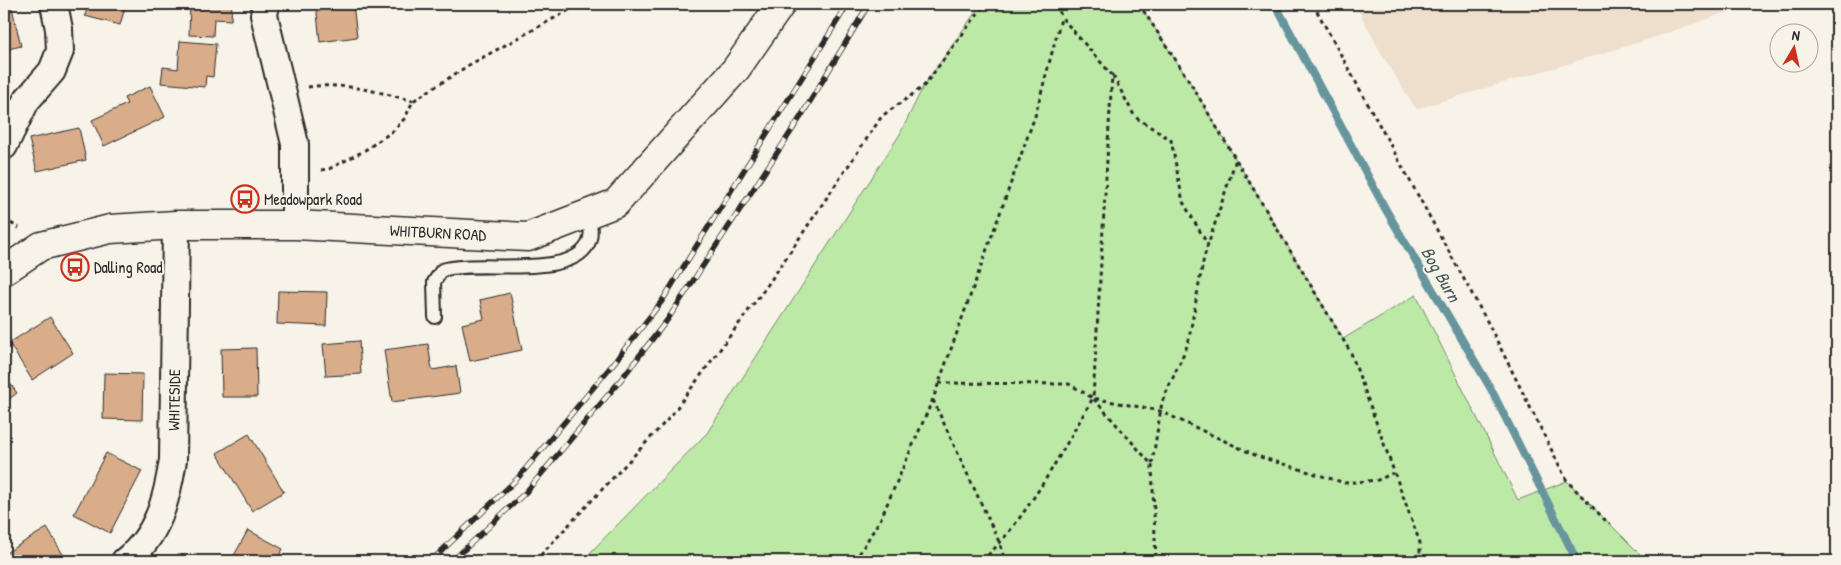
<svg xmlns="http://www.w3.org/2000/svg" width="1841" height="565" viewBox="0 0 1841 565" font-family="'Patrick Hand',sans-serif">
<style>
.built{fill:#eedecc}
.green{fill:#bde9a7;stroke:#748a69}
.lines{fill:none;stroke-linecap:round;stroke-linejoin:round}
.stream{stroke:#66959e;stroke-width:8}
.building{fill:#d9ad8a;stroke:#2b2b2b}
.lane-casing{stroke:#2b2b2b;stroke-width:16}
.street-casing{stroke:#2b2b2b;stroke-width:30}
.secondary-casing{stroke:#2b2b2b;stroke-width:31}
.path{stroke:#2b2b2b;stroke-width:3;stroke-dasharray:4 4;stroke-linecap:butt}
.lane{stroke:#f7f3e8;stroke-width:12}
.street{stroke:#f7f3e8;stroke-width:26}
.secondary{stroke:#f7f3e8;stroke-width:28}
.rail-casing{stroke:#2b2b2b;stroke-width:5.5}
.rail{stroke:#f7f3e8;stroke-width:4;stroke-dasharray:11;stroke-linecap:butt}
.labels{text-anchor:middle;dominant-baseline:central;stroke-width:4;stroke-linejoin:round;paint-order:stroke}
.poi-label{font-size:16px;fill:#2b2b2b;stroke:#f7f3e8;text-anchor:start}
.street-label{font-size:16px;fill:#2b2b2b;stroke:#f7f3e8}
.water-label{font-size:18px;font-style:italic;fill:#44575b;stroke:#f7f3e8}
</style>
<rect width="100%" height="100%" fill="#f7f3e8"/>
<filter id="ink" filterUnits="userSpaceOnUse"><feTurbulence type="fractalNoise" baseFrequency=".02" numOctaves="2"/><feDisplacementMap in="SourceGraphic" scale="10" xChannelSelector="R" yChannelSelector="G"/><feConvolveMatrix kernelMatrix="1 2 1 2 8 2 1 2 1" color-interpolation-filters="sRGB"/></filter>
<g filter="url(#ink)">
<path class="built" d="M 1355,4 L 1750,4 L 1647,40 L 1416,109 L 1382,55 Z"/>
<path class="green" d="M 981,4 L 1139,4 L 1188,79 L 1343,339 L 1416,295 L 1518,500 L 1567,481 L 1647,561 L 582,561 L 707,433 L 900,134 L 923,87 Z"/>
<g class="lines">
<path class="stream" d="M 1275,4 L 1386,210 L 1491,389 L 1577,561"/>
</g>
<path class="building" d="M 4,4 L 6,10 L 12,8 L 21,46 L 4,50 Z
M 88,4 L 126,4 L 120,25 L 85,16 Z
M 190,4 L 232,4 L 231,20 L 214,19 L 213,36 L 189,35 Z
M 316,4 L 353,4 L 357,37 L 320,42 Z
M 180,41 L 216,44 L 213,77 L 206,76 L 205,87 L 161,83 L 163,67 L 178,69 Z
M 150,86 L 165,117 L 104,146 L 92,120 L 127,104 L 124,98 Z
M 79,128 L 86,160 L 37,171 L 29,139 Z
M 278,291 L 327,292 L 326,326 L 277,324 Z
M 510,293 L 522,350 L 470,361 L 462,324 L 484,319 L 480,300 Z
M 50,317 L 73,353 L 32,380 L 9,343 Z
M 359,341 L 361,374 L 326,376 L 323,344 Z
M 428,344 L 432,370 L 456,366 L 460,393 L 392,402 L 384,350 Z
M 256,348 L 257,397 L 222,397 L 221,349 Z
M 104,373 L 143,374 L 142,420 L 103,419 Z
M 4,375 L 17,393 L 4,403 Z
M 249,434 L 284,492 L 252,511 L 217,453 Z
M 106,453 L 142,471 L 110,533 L 74,514 Z
M 47,528 L 67,561 L 4,561 L 4,554 Z
M 248,530 L 283,549 L 276,561 L 231,561 Z"/>
<g class="lines">
<g class="lane-casing">
<path id="lane" d="M 435,317 L 434,282 L 442,270 C 476,259 570,280 588,244 C 593,234 590,223 589,214"/>
</g>
<g class="street-casing">
<g id="street">
<path d="M 266,4 L 264,15 L 295,144 L 295,225"/>
<path d="M 4,146 L 26,101 L 52,71 L 60,51 L 59,29 L 54,4"/>
<path id="s1" d="M 125,561 C 158,537 167,498 173,460 L 176,225"/>
</g>
</g>
<g class="secondary-casing">
<g id="secondary">
<path id="s2" d="M 4,271 L 41,246 L 110,229 L 176,225 L 295,225 L 528,237 L 616,203 L 736,69 L 781,4"/>
</g>
</g>
<path class="path" d="M 1056,4 L 1062,18 L 1112,75 L 1093,398 L 1152,465 L 1156,561
M 1139,4 L 1188,79 L 1351,353 L 1420,543 L 1420,561
M 1313,4 L 1488,323 L 1567,481 L 1609,524
M 1113,76 L 1135,117 L 1171,140 L 1183,202 L 1208,245
M 308,87 C 343,82 380,92 413,101
M 321,170 L 329,169 L 362,152 L 393,131 L 405,118 L 413,101 L 469,65 L 580,4
M 4,219 L 19,228
M 939,383 L 1069,384 L 1093,398 L 1160,411 L 1257,456 L 1345,483 L 1378,480 L 1393,473
M 933,400 L 1000,544 L 1005,561
M 1152,464 L 1162,402 L 1188,344 L 1204,257 L 1236,159
M 535,561 L 670,417 L 769,283 L 882,116 L 923,87 L 985,4
M 855,561 L 881,518 L 933,399 L 1035,116 L 1061,19
M 982,561 C 1028,518 1061,452 1093,398"/>
<use href="#lane" class="lane"/>
<use href="#street" class="street"/>
<use href="#secondary" class="secondary"/>
<g class="rail-casing">
<path id="rail" d="M 431,561 L 517,479 L 613,364 L 662,301 L 848,4
M 452,561 L 526,492 L 619,382 L 668,319 L 800,118 L 869,4"/>
</g>
<use href="#rail" class="rail"/>
</g>
</g>
<defs>
<g id="bus-ring" transform="scale(1.4375)"><circle r="9.5" fill="#f7f3e8" stroke="#c8321e" stroke-width="1.5"/><path d="M-5-6H5V4H4V6H2V4H-2V6H-4V4H-5ZM-3.5-4V0h7V-4ZM-3.5 1.2v1.5H-2V1.2ZM2 1.2v1.5H3.5V1.2Z" fill="#c8321e"/></g>
</defs>
<g fill-rule="evenodd">
<use href="#bus-ring" x="245" y="199"/>
<use href="#bus-ring" x="75" y="267"/>
</g>
<g class="labels">
<g class="poi-label">
<text x="264" y="199">Meadowpark Road</text>
<text x="94" y="267">Dalling Road</text>
</g>
<g class="street-label">
<text stroke="none"><textPath href="#s2" startOffset="444">WHITBURN ROAD</textPath></text>
<text stroke="none"><textPath href="#s1" startOffset="175">WHITESIDE</textPath></text>
</g>
<g class="water-label">
<text transform="translate(1441 274) rotate(60)">Bog Burn</text>
</g>
</g>
<rect width="1841" height="565" fill="none" stroke="#f7f3e8" stroke-width="20"/>
<rect x="10" y="10" width="1821" height="545" fill="none" stroke="#2b2b2b" stroke-width="2" filter="url(#ink)"/>
<g transform="translate(1794 48) rotate(9)"><circle r="24" fill="#f7f3e8" stroke="#a5a39c"/>
<path d="M0-4L9 19L0 12L-9 19Z" fill="#c8321e"/>
<text y="-8" font-size="14" font-weight="bold" text-anchor="middle" fill="#2b2b2b">N</text>
</g>
</svg>
